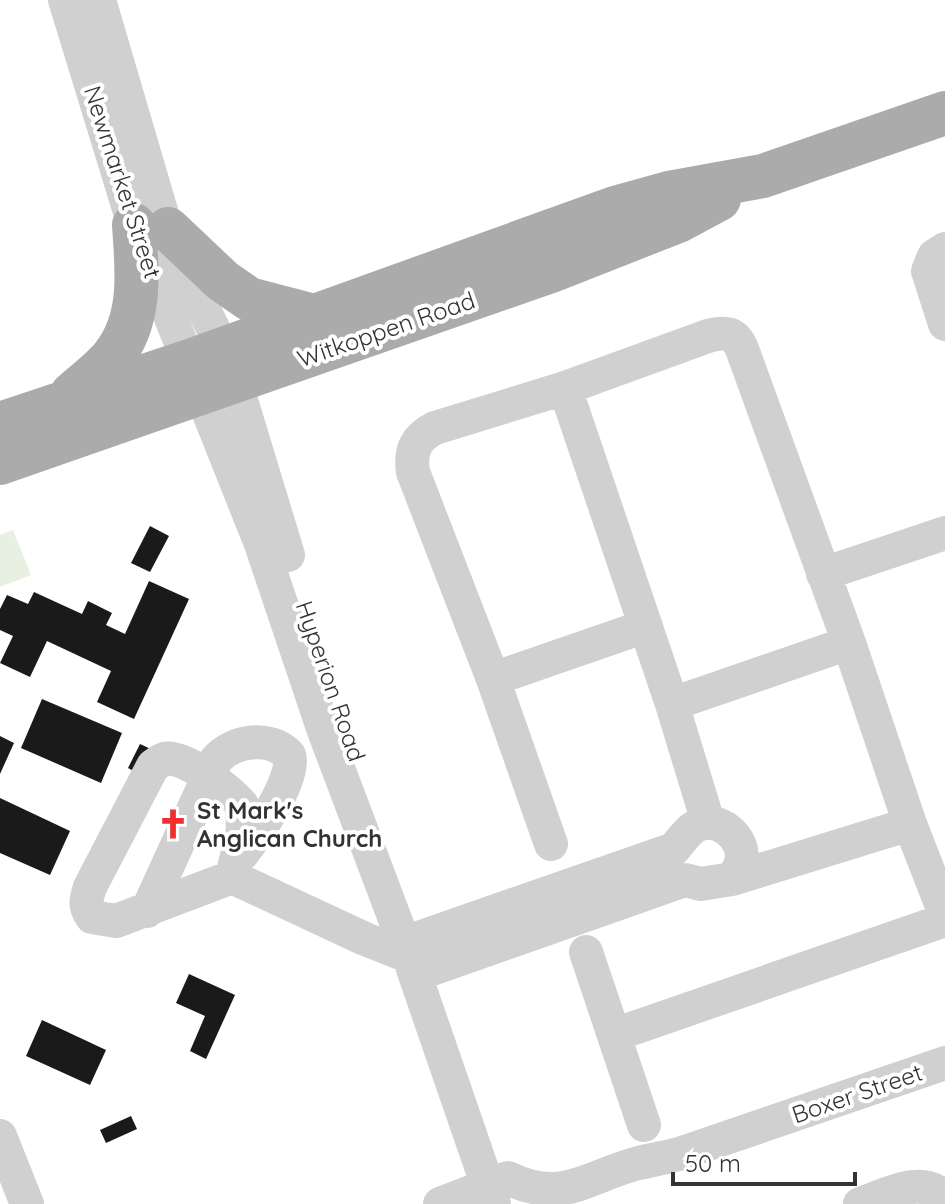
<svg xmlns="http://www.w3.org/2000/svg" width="945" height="1204" viewBox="0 0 945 1204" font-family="Quicksand,sans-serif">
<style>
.pitch{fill:#e8f0e1}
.building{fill:#1a1a1a}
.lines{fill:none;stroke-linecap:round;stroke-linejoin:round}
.minor{stroke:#d0d0d0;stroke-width:34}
.major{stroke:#ababab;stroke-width:44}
.labels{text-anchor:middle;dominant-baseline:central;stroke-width:8;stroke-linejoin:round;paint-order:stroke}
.street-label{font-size:24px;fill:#333;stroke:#fff}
.poi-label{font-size:24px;font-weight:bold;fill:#333;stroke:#fff;text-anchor:start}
</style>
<rect width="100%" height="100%" fill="#fff"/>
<path class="pitch" d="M 13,530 L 31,575 L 0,587 L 0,535 Z"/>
<path class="building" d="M 150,526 L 169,536 L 150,572 L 131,563 Z
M 149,581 L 189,599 L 134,719 L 97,702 L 111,671 L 47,641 L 30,677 L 0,663 L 13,636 L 0,630 L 0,609 L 7,595 L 28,604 L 34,592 L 82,614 L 88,601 L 112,613 L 106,625 L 125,634 Z
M 42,699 L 122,733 L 101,783 L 21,748 Z
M 0,736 L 14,743 L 0,774 Z
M 140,744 L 153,750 L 141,775 L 128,768 Z
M 0,798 L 70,831 L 50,875 L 0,853 Z
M 189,974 L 235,995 L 206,1059 L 190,1051 L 205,1016 L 176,1003 Z
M 42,1020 L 106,1050 L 90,1085 L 26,1056 Z
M 131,1116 L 137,1129 L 106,1143 L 100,1130 Z"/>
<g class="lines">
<path class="minor" d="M 65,0 L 134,225 L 261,544 L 324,731 L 404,943 L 494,1204
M 99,0 L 162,214 L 189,279 L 229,361 L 288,555
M 945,249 L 934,256 L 928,271 L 945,324
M 565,388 L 672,704 L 708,822
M 823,574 L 945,533
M 493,679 L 646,626
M 672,704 L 849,643
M 551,844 L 493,679 L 413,472 C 410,451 415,438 435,428 L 565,388 L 708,336 C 734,329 738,337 746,360 L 849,643 L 910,824 L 945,914
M 232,877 L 243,830 L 242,805 C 230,791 184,754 164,759 C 163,759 154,765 153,766 L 90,887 C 86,899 84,906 92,917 L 116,921 L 232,877 L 365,939 L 408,956
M 732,879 L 910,824
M 147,911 L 216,760 C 233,740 270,735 289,755 C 297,777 257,834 243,853
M 404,943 L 674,849 C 680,842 687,831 696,826 C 718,814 747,839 741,862 C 740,868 735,874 732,879 L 701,884 L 685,880 L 415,975
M 586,952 L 644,1125
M 614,1035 L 945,920
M 0,1136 L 27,1204
M 440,1204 L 508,1178 C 561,1204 585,1178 635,1164 C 650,1160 664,1158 679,1154 L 945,1063
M 860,1204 C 886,1195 924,1173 945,1199"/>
<path class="major" d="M 168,229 L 223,281 L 249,299 L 314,316
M 72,394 C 85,382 102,370 113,356 C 143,319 137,269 134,225
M 0,424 L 187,362 L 615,208 L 669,193 L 763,176 L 945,113
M 0,463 L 551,271 L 678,221 L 719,199"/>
</g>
<defs>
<g id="church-bare" transform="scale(2.4)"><path d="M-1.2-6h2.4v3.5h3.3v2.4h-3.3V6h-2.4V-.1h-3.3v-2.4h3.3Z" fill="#ef2f30" stroke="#fff" stroke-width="2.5" paint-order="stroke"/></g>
</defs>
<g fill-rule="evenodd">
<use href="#church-bare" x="173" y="824"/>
</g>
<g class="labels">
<g class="street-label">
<text transform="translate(123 182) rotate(72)">Newmarket Street</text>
<text transform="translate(386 329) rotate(-19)">Witkoppen Road</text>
<text transform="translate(331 681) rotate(71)">Hyperion Road</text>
<text transform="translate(857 1093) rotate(-19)">Boxer Street</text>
</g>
<g class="poi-label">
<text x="197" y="810">St Mark's<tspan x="197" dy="28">Anglican Church</tspan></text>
</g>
</g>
<path d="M673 1172v12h182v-12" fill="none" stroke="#333333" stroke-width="4"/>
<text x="685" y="1172" font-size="24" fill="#333333" stroke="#ffffff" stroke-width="6" paint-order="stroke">50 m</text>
</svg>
